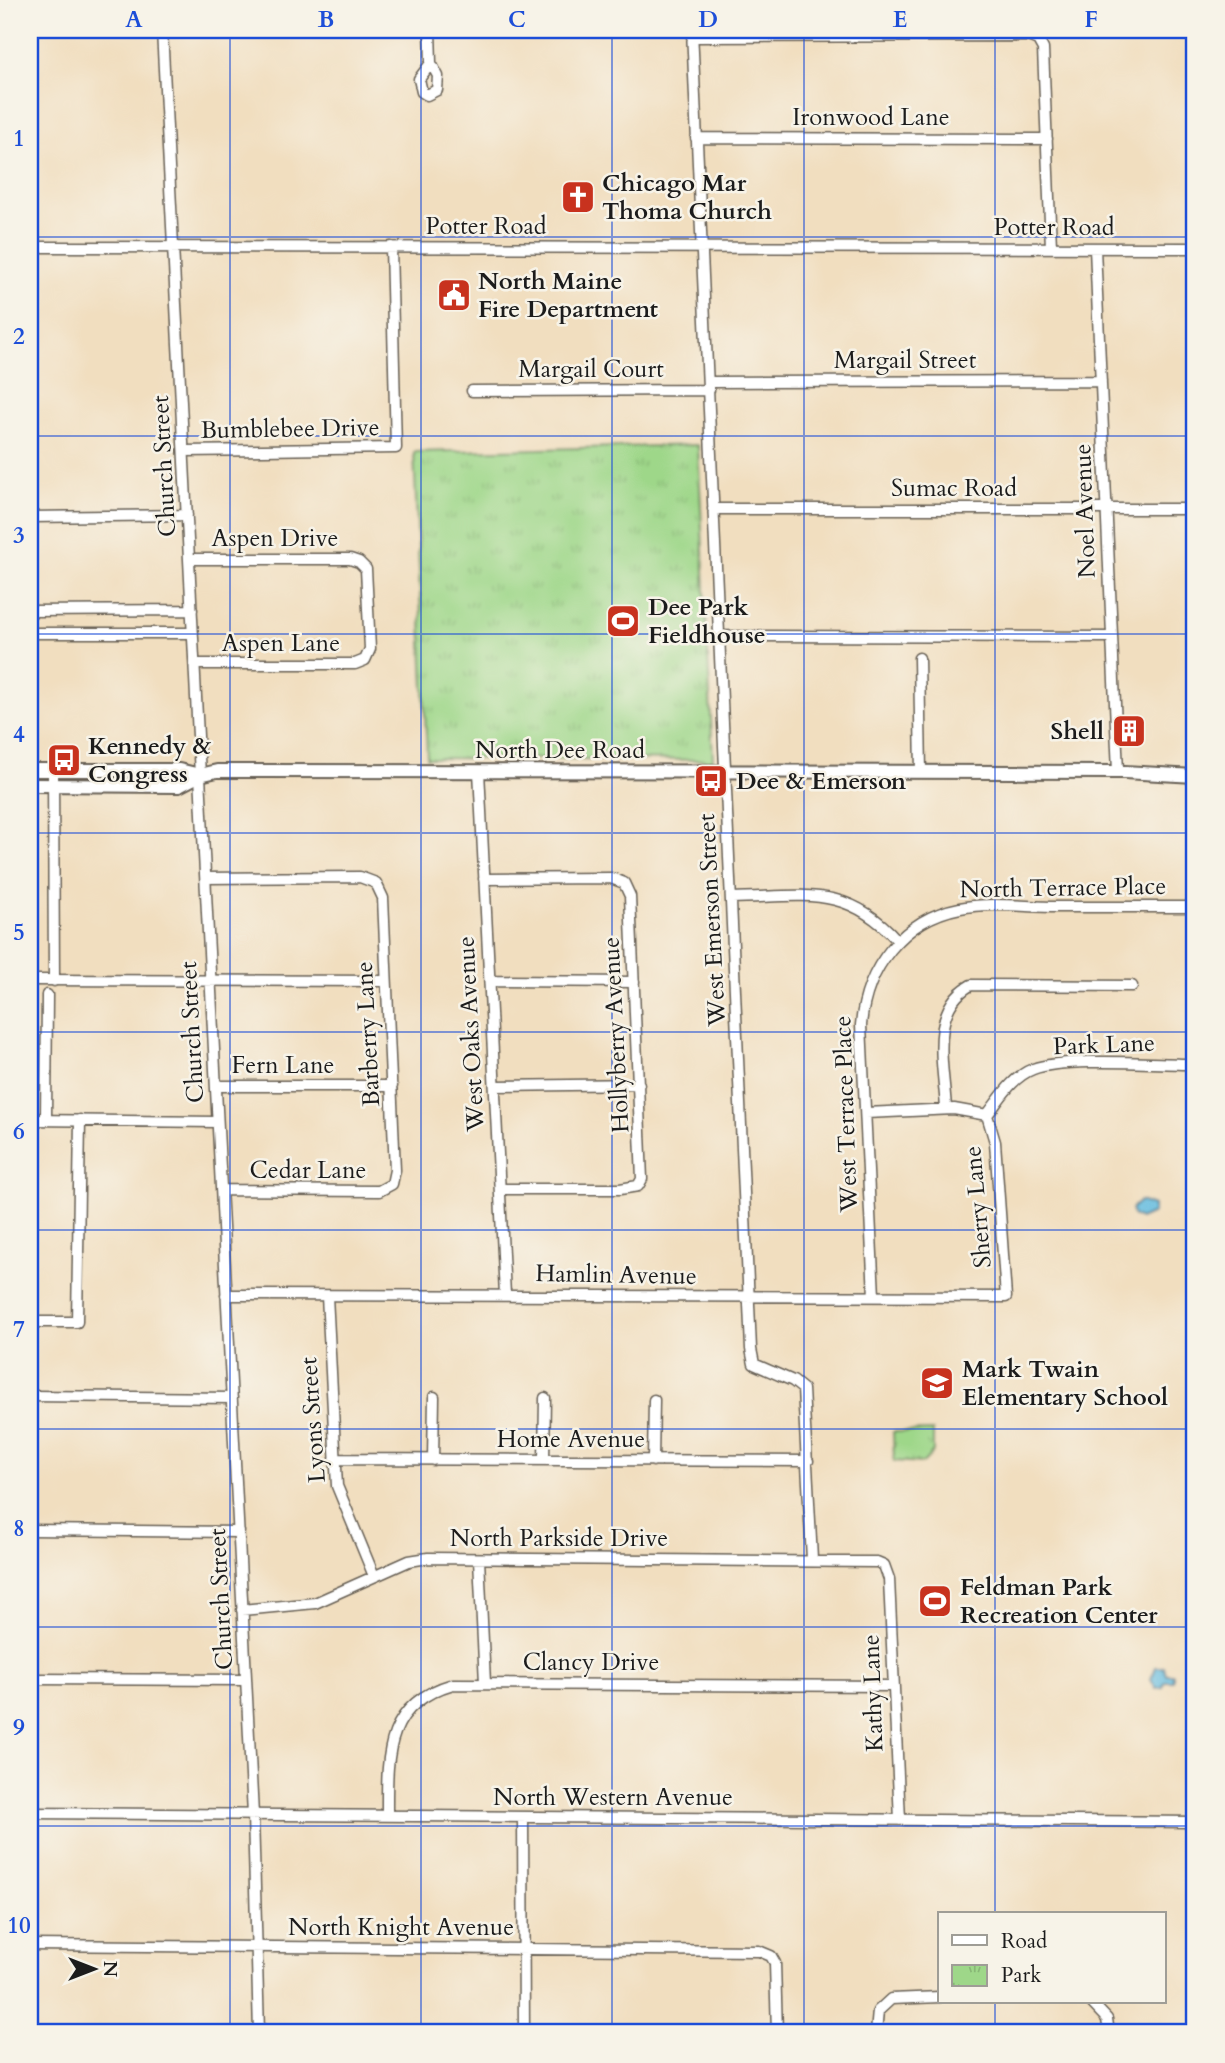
<svg xmlns="http://www.w3.org/2000/svg" width="1225" height="2063" viewBox="0 0 1225 2063" font-family="Cardo,serif">
<style>
.park{fill:url(#park-tufts);stroke:#5d7a52;stroke-width:2}
.water{fill:#63bce0;stroke:#406c7e;stroke-width:2}
.lines{fill:none;stroke-linecap:round;stroke-linejoin:round}
.minor-casing{stroke:#676055;stroke-width:13}
.tertiary-casing{stroke:#676055;stroke-width:16}
.minor{stroke:#fff;stroke-width:10}
.tertiary{stroke:#fff;stroke-width:12}
.grid{fill:none;stroke:#1d4ed8;stroke-width:2;stroke-opacity:0.55}
.labels{text-anchor:middle;dominant-baseline:central;stroke-width:5;stroke-linejoin:round;paint-order:stroke}
.street-label{font-size:24px;fill:#1c1c1c;stroke:#f7f3e8}
.poi-label{font-size:24px;font-weight:bold;fill:#1c1c1c;stroke:#f7f3e8;text-anchor:start}
.neatline{fill:none;stroke:#1d4ed8;stroke-width:2.5}
.grid-label{font-size:23px;text-anchor:middle;font-weight:bold;fill:#1d4ed8}
</style>
<defs>
<pattern id="park-tufts" width="24" height="20" patternUnits="userSpaceOnUse" patternTransform="scale(1.75)"><rect width="24" height="20" fill="#9ed789"/><path d="M3 7l-1-3M5 7V3M7 7l1-3M15 17l-1-3M17 17v-4M19 17l1-3" fill="none" stroke="#88b876"/></pattern>
</defs>
<rect width="100%" height="100%" fill="#f7f3e8"/>
<filter id="ink" filterUnits="userSpaceOnUse"><feTurbulence type="fractalNoise" baseFrequency=".0143" numOctaves="2"/><feDisplacementMap in="SourceGraphic" scale="14" xChannelSelector="R" yChannelSelector="G"/><feConvolveMatrix kernelMatrix="1 2 1 2 8 2 1 2 1" color-interpolation-filters="sRGB"/></filter>
<filter id="wash" filterUnits="userSpaceOnUse"><feTurbulence type="fractalNoise" baseFrequency=".00686" numOctaves="4" result="noise"/><feDisplacementMap in="SourceGraphic" scale="28" xChannelSelector="R" yChannelSelector="G"/><feGaussianBlur stdDeviation="1.57" result="paint"/><feColorMatrix in="noise" values="0 0 0 0 0 0 0 0 0 0 0 0 0 0 0 0 0 1.4 0 .05"/><feComposite in="paint" operator="in"/></filter>
<g filter="url(#wash)">
<rect width="100%" height="100%" fill="#f1debf"/>
<path class="park" d="M 698,445 L 713,760 L 427,758 L 414,452 Z
M 933,1431 L 933,1452 L 923,1463 L 894,1461 L 893,1432 Z"/>
<path class="water" d="M 1140,1201 L 1153,1206 L 1153,1213 L 1140,1219 L 1133,1216 L 1131,1209 Z
M 1156,1667 L 1164,1667 L 1166,1674 L 1173,1674 L 1173,1681 L 1165,1681 L 1163,1687 L 1156,1688 L 1151,1679 Z"/>
</g>
<g filter="url(#ink)">
<g class="lines">
<g class="minor-casing">
<path id="minor" d="M 162,30 L 253,1815 L 259,2033
M 430,30 L 431,63 L 438,76 L 437,90 L 427,95 L 422,92 L 419,79 L 431,63
M 692,30 L 751,1349 L 754,1364 L 793,1381 L 803,1389 L 812,1559
M 692,37 L 1028,36 L 1038,40 L 1043,49 L 1051,247
M 696,138 L 1047,139
M 30,247 L 1195,248
M 1095,248 L 1118,772
M 709,382 L 1101,381
M 472,391 L 709,390
M 185,451 L 396,448 L 391,247
M 713,509 L 1195,509
M 30,517 L 187,515
M 190,559 L 350,559 L 359,562 L 366,569 L 370,649 L 365,660 L 355,664 L 195,664
M 30,611 L 192,610
M 30,633 L 193,633
M 718,636 L 1112,637
M 919,658 L 921,772
M 53,770 L 54,981
M 479,771 L 505,1295
M 206,878 L 360,877 L 376,883 L 383,898 L 395,1170 L 392,1184 L 379,1191 L 221,1190
M 484,879 L 611,878 L 624,883 L 630,896 L 642,1179 L 638,1186 L 620,1189 L 500,1189
M 732,898 C 802,897 846,883 897,940
M 30,980 L 386,981
M 490,981 L 634,982
M 216,1086 L 392,1086
M 495,1086 L 639,1084
M 946,1109 C 944,1067 928,1009 971,985 L 1132,986
M 866,1113 L 954,1109 L 987,1115
M 987,1115 C 1000,1099 1012,1077 1033,1069 C 1066,1057 1156,1064 1195,1064
M 30,1120 L 217,1122
M 46,1120 L 47,995
M 226,1295 L 1006,1297 L 995,1142 L 987,1115
M 327,1296 L 337,1486 L 374,1576
M 874,1296 L 861,1025 C 866,968 903,919 960,908 C 991,902 1025,907 1056,907 C 1103,907 1149,907 1195,907
M 30,1322 L 77,1322 L 80,1120
M 30,1396 L 232,1398
M 335,1459 L 808,1461
M 433,1460 L 434,1397
M 544,1460 L 545,1398
M 653,1461 L 654,1400
M 30,1530 L 239,1532
M 479,1559 L 485,1683
M 242,1610 L 315,1603 L 409,1561 L 428,1558 L 877,1562 L 884,1565 L 889,1579 L 900,1820
M 30,1679 L 246,1680
M 30,1813 L 1195,1822
M 387,1816 C 387,1756 384,1704 453,1684 L 893,1686
M 523,1817 L 524,2033
M 30,1945 L 759,1951 L 771,1956 L 775,1963 L 777,2033
M 1091,2002 L 1107,2019 L 1109,2033
M 876,2033 L 878,2011 L 891,1999 L 940,1997"/>
</g>
<g class="tertiary-casing">
<path id="tertiary" d="M 30,770 L 179,770 L 200,775
M 30,785 L 179,786 L 200,775 L 217,771 L 1124,772 L 1195,776"/>
</g>
<use href="#minor" class="minor"/>
<use href="#tertiary" class="tertiary"/>
</g>
</g>
<path class="grid" d="M 230,30 L 230,2033M 421,30 L 421,2033M 612,30 L 612,2033M 804,30 L 804,2033M 995,30 L 995,1914M 30,237 L 1195,237M 30,436 L 1195,436M 30,634 L 1195,634M 30,833 L 1195,833M 30,1032 L 1195,1032M 30,1230 L 1195,1230M 30,1429 L 1195,1429M 30,1627 L 1195,1627M 30,1826 L 1195,1826M 995,2002 L 995,2033"/>
<defs>
<g id="church-square" transform="scale(1.75)"><rect x="-9" y="-9" width="18" height="18" rx="4" fill="#c8321e" stroke="#f7f3e8"/><path d="M-1.2-6h2.4v3.5h3.3v2.4h-3.3V6h-2.4V-.1h-3.3v-2.4h3.3Z" fill="#fff"/></g>
<g id="civic-square" transform="scale(1.75)"><rect x="-9" y="-9" width="18" height="18" rx="4" fill="#c8321e" stroke="#f7f3e8"/><path d="M-.6-6.5H3V-4.5H.6V-3L4-1V1h2V6H-6V1h2V-1L-.6-3ZM-1.2 2.5V6h2.4V2.5Z" fill="#fff"/></g>
<g id="stadium-square" transform="scale(1.75)"><rect x="-9" y="-9" width="18" height="18" rx="4" fill="#c8321e" stroke="#f7f3e8"/><path d="M0-5a6.5 5 0 1 0 0 10a6.5 5 0 1 0 0-10ZM-3.5-1.8h7v3.6h-7Z" fill="#fff"/></g>
<g id="building-square" transform="scale(1.75)"><rect x="-9" y="-9" width="18" height="18" rx="4" fill="#c8321e" stroke="#f7f3e8"/><path d="M-4-6H4V6H1V3H-1V6H-4ZM-2.5-4.3h1.7v1.8h-1.7ZM.8-4.3h1.7v1.8H.8ZM-2.5-1h1.7V.8h-1.7ZM.8-1h1.7V.8H.8Z" fill="#fff"/></g>
<g id="bus-square" transform="scale(1.75)"><rect x="-9" y="-9" width="18" height="18" rx="4" fill="#c8321e" stroke="#f7f3e8"/><path d="M-5-6H5V4H4V6H2V4H-2V6H-4V4H-5ZM-3.5-4V0h7V-4ZM-3.5 1.2v1.5H-2V1.2ZM2 1.2v1.5H3.5V1.2Z" fill="#fff"/></g>
<g id="school-square" transform="scale(1.75)"><rect x="-9" y="-9" width="18" height="18" rx="4" fill="#c8321e" stroke="#f7f3e8"/><path d="M0-5L7-2L0 1L-7-2ZM-4 1L0 2.5L4 1V4Q0 6-4 4Z" fill="#fff"/></g>
</defs>
<g fill-rule="evenodd">
<use href="#church-square" x="578" y="197"/>
<use href="#civic-square" x="454" y="295"/>
<use href="#stadium-square" x="623" y="621"/>
<use href="#building-square" x="1129" y="731"/>
<use href="#bus-square" x="64" y="760"/>
<use href="#bus-square" x="711" y="781"/>
<use href="#school-square" x="937" y="1383"/>
<use href="#stadium-square" x="935" y="1601"/>
</g>
<g class="labels">
<g class="street-label">
<text x="871" y="117">Ironwood Lane</text>
<text x="486" y="226">Potter Road</text>
<text x="1054" y="227">Potter Road</text>
<text x="905" y="360">Margail Street</text>
<text x="591" y="369">Margail Court</text>
<text transform="translate(290 429) rotate(-1)">Bumblebee Drive</text>
<text transform="translate(164 466) rotate(-93)">Church Street</text>
<text x="954" y="488">Sumac Road</text>
<text transform="translate(1085 511) rotate(-92)">Noel Avenue</text>
<text x="275" y="538">Aspen Drive</text>
<text x="281" y="643">Aspen Lane</text>
<text x="560" y="750">North Dee Road</text>
<text transform="translate(1063 888) rotate(-1)">North Terrace Place</text>
<text transform="translate(712 920) rotate(-93)">West Emerson Street</text>
<text transform="translate(192 1032) rotate(-93)">Church Street</text>
<text transform="translate(368 1034) rotate(-93)">Barberry Lane</text>
<text transform="translate(471 1034) rotate(-93)">West Oaks Avenue</text>
<text transform="translate(616 1035) rotate(-93)">Hollyberry Avenue</text>
<text transform="translate(1104 1045) rotate(-2)">Park Lane</text>
<text x="283" y="1065">Fern Lane</text>
<text transform="translate(846 1114) rotate(-92)">West Terrace Place</text>
<text x="308" y="1170">Cedar Lane</text>
<text transform="translate(978 1207) rotate(-95)">Sherry Lane</text>
<text transform="translate(616 1275) rotate(1)">Hamlin Avenue</text>
<text transform="translate(313 1420) rotate(-94)">Lyons Street</text>
<text x="571" y="1439">Home Avenue</text>
<text x="559" y="1538">North Parkside Drive</text>
<text transform="translate(221 1599) rotate(-93)">Church Street</text>
<text x="591" y="1662">Clancy Drive</text>
<text transform="translate(873 1693) rotate(-92)">Kathy Lane</text>
<text x="613" y="1797">North Western Avenue</text>
<text x="401" y="1927">North Knight Avenue</text>
</g>
<g class="poi-label">
<text x="602" y="183">Chicago Mar<tspan x="602" dy="28">Thoma Church</tspan></text>
<text x="478" y="281">North Maine<tspan x="478" dy="28">Fire Department</tspan></text>
<text x="648" y="607">Dee Park<tspan x="648" dy="28">Fieldhouse</tspan></text>
<text x="1104" y="731" text-anchor="end">Shell</text>
<text x="88" y="746">Kennedy &amp;<tspan x="88" dy="28">Congress</tspan></text>
<text x="736" y="781">Dee &amp; Emerson</text>
<text x="962" y="1369">Mark Twain<tspan x="962" dy="28">Elementary School</tspan></text>
<text x="960" y="1587">Feldman Park<tspan x="960" dy="28">Recreation Center</tspan></text>
</g>
</g>
<rect width="1225" height="2063" fill="none" stroke="#f7f3e8" stroke-width="77"/>
<rect x="938" y="1912" width="228" height="91" fill="#f7f3e8" stroke="#9f9d96" stroke-width="2"/>
<rect x="952" y="1935" width="35" height="10" fill="#ffffff" stroke="#9f9d96" stroke-width="2"/>
<text x="1001" y="1948" font-size="21" fill="#1c1c1c">Road</text>
<rect x="952" y="1965" width="35" height="21" fill="url(#park-tufts)" stroke="#9f9d96" stroke-width="2"/>
<text x="1001" y="1982" font-size="21" fill="#1c1c1c">Park</text>
<g transform="translate(94 1969) rotate(90)" stroke="#f7f3e8" stroke-width="5" paint-order="stroke">
<path d="M0-5L12 26L0 18L-12 26Z" fill="#1c1c1c"/>
<text y="-10" font-size="19" font-weight="bold" text-anchor="middle" fill="#1c1c1c">N</text>
</g>
<rect x="38" y="38" width="1148" height="1986" class="neatline"/>
<g class="grid-label">
<text x="134" y="27">A</text>
<text x="326" y="27">B</text>
<text x="517" y="27">C</text>
<text x="708" y="27">D</text>
<text x="900" y="27">E</text>
<text x="1091" y="27">F</text>
<text x="19" y="146">1</text>
<text x="19" y="344">2</text>
<text x="19" y="543">3</text>
<text x="19" y="742">4</text>
<text x="19" y="940">5</text>
<text x="19" y="1139">6</text>
<text x="19" y="1337">7</text>
<text x="19" y="1536">8</text>
<text x="19" y="1735">9</text>
<text x="19" y="1933">10</text>
</g>
</svg>
